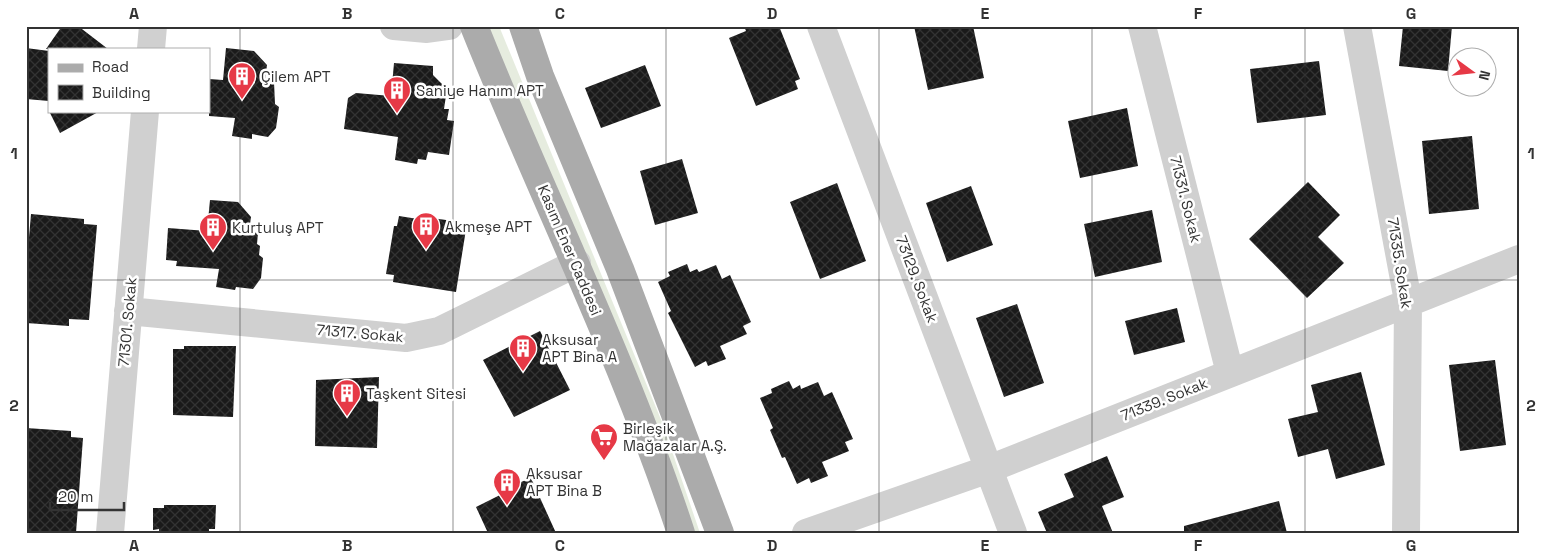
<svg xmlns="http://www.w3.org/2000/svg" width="1545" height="559" viewBox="0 0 1545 559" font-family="'Space Grotesk',sans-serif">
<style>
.grass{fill:#e6ecdf}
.building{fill:url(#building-cross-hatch)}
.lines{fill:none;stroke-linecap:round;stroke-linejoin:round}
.minor{stroke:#d0d0d0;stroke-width:28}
.major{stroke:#ababab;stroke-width:28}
.grid{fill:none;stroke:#333;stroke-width:1;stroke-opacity:0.55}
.labels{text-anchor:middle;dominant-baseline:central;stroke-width:5;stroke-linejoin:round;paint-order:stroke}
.poi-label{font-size:15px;fill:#333;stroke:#fff;text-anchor:start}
.street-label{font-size:15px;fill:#333;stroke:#fff}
.neatline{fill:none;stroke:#333;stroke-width:2}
.grid-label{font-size:16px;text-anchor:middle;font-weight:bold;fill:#333}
</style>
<defs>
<pattern id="building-cross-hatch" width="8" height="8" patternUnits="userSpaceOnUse" patternTransform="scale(1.25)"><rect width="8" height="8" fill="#1a1a1a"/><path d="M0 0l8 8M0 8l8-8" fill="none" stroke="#333"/></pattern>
</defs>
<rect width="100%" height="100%" fill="#fff"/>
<path class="grass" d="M 487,26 L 499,26 L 662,422 L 700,533 L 692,533 Z"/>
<path class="building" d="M 62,26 L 78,26 L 108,49 L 46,49 Z
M 744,26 L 779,26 L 800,79 L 795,81 L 798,89 L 756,106 L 729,38 L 746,31 Z
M 914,26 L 973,26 L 984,78 L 928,90 Z
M 1403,26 L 1452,26 L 1448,71 L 1399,66 Z
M 26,48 L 49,51 L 49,101 L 26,99 Z
M 226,48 L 254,51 L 267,65 L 265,81 L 274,82 L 275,104 L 279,107 L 276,128 L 268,137 L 252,134 L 252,139 L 232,136 L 235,118 L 209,116 L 209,79 L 223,80 Z
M 1319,61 L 1326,115 L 1257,123 L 1250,69 Z
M 394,63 L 433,66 L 433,75 L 447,89 L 444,109 L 449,109 L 447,120 L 454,121 L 449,155 L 428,152 L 426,160 L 418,159 L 417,164 L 395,160 L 398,137 L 344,129 L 348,98 L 356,93 L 391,96 Z
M 645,65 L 661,106 L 601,128 L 585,88 Z
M 1127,108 L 1138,166 L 1080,178 L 1068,121 Z
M 49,111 L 100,111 L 60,133 Z
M 1472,136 L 1479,209 L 1429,214 L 1422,141 Z
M 682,159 L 698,213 L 655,225 L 640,171 Z
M 1308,182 L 1340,215 L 1318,237 L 1344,263 L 1307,298 L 1249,239 Z
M 837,183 L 866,261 L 820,279 L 790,202 Z
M 971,186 L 993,245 L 947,262 L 926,203 Z
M 210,200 L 238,202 L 251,217 L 249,232 L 258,233 L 257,244 L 260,246 L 259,255 L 263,258 L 261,278 L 253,289 L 236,287 L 235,290 L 216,287 L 219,269 L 176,266 L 177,261 L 166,260 L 168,228 L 207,231 Z
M 1152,210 L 1162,262 L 1095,277 L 1084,224 Z
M 31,214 L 84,219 L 84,224 L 97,225 L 89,320 L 69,319 L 69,326 L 26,323 L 26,273 Z
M 399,216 L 418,219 L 418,216 L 467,223 L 456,292 L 393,282 L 394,275 L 386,274 L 394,226 L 397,226 Z
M 687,264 L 690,272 L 697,269 L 699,272 L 716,265 L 722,279 L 730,275 L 751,322 L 743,326 L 747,334 L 720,346 L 726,359 L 708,366 L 706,361 L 695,367 L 668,313 L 671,311 L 658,282 L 670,276 L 668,272 Z
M 1017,304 L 1044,383 L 1004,397 L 976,318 Z
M 1177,308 L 1185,342 L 1134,355 L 1125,321 Z
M 540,331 L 570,390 L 514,417 L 483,360 Z
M 184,346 L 236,346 L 233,417 L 173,415 L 173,349 L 184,349 Z
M 1495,360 L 1506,445 L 1460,451 L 1449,365 Z
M 1361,372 L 1385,465 L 1336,479 L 1328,449 L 1298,457 L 1288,419 L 1318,412 L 1311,385 Z
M 379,377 L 377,448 L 315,446 L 316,380 Z
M 789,381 L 793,389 L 800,385 L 801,389 L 818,382 L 824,396 L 832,392 L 853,439 L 845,442 L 849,451 L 822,462 L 828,476 L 811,483 L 809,478 L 797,484 L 785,457 L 782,458 L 770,430 L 773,428 L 760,398 L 772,393 L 771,389 Z
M 26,428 L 71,431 L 71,437 L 83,438 L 76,533 L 26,533 Z
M 1107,456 L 1124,497 L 1102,506 L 1113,533 L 1047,533 L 1038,512 L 1074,497 L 1064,474 Z
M 531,478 L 556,533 L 488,533 L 476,507 L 502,494 L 501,490 Z
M 1279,501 L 1287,533 L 1184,533 L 1184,526 Z
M 164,505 L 216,505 L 215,529 L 209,529 L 209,533 L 159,533 L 159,529 L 153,530 L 153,508 L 164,508 Z"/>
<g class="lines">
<path class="minor" d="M 394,26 L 427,29 L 449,26
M 821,26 L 1013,533
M 1142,26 L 1230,373
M 1357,26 L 1408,301 L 1406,533
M 151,49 L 153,26
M 128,311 L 406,338 L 439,331 L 577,263
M 110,533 L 145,111
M 806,533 L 989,469 L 1519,259"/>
<path class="major" d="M 474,26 C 542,196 624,359 681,533
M 523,26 L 540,76 L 620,269 L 720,533"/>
</g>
<path class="grid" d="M 240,26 L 240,533M 453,26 L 453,533M 666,26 L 666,533M 879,26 L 879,533M 1092,26 L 1092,533M 1305,26 L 1305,533M 26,280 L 1519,280"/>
<defs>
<g id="building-pin" transform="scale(1.4375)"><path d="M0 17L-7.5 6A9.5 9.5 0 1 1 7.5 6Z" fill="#e63946" stroke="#fff"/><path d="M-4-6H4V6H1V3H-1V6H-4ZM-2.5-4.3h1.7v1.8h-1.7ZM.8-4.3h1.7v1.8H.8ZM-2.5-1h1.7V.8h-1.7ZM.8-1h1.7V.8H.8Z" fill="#fff"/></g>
<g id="supermarket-pin" transform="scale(1.4375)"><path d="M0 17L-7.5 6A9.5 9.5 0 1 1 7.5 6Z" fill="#e63946" stroke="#fff"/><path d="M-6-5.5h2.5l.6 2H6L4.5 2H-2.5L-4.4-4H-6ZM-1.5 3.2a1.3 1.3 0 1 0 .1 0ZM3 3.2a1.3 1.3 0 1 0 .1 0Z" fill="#fff"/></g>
</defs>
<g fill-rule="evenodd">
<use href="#building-pin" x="242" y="76"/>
<use href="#building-pin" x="397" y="90"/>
<use href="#building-pin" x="426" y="226"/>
<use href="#building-pin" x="213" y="227"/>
<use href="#building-pin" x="523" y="348"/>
<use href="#building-pin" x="347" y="393"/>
<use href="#supermarket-pin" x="604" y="437"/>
<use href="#building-pin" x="507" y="482"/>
</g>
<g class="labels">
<g class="poi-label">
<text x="261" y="76">Çilem APT</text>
<text x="416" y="90">Saniye Hanım APT</text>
<text x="445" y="226">Akmeşe APT</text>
<text x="232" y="227">Kurtuluş APT</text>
<text x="542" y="339">Aksusar<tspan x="542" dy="17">APT Bina A</tspan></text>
<text x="366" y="393">Taşkent Sitesi</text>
<text x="623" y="428">Birleşik<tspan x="623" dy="17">Mağazalar A.Ş.</tspan></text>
<text x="526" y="473">Aksusar<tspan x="526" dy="17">APT Bina B</tspan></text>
</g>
<g class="street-label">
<text transform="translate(1186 199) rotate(76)">71331. Sokak</text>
<text transform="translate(570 250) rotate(67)">Kasım Ener Caddesi</text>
<text transform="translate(1400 263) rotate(81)">71335. Sokak</text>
<text transform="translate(917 279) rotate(69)">73129. Sokak</text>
<text transform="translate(127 322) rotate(-85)">71301. Sokak</text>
<text transform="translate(360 333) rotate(5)">71317. Sokak</text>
<text transform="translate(1164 399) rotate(-22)">71339. Sokak</text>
</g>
</g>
<rect width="1545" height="559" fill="none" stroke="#ffffff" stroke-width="55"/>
<rect x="48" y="48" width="162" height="65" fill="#ffffff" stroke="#adadad"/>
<rect x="58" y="64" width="25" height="8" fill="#ababab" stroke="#adadad"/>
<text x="92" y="72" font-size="15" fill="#333333">Road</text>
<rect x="58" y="85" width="25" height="15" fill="url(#building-cross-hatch)" stroke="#adadad"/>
<text x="92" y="98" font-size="15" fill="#333333">Building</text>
<g transform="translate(1472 72) rotate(105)"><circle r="24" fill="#ffffff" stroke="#adadad"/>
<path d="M0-4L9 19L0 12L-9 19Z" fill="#e63946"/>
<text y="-8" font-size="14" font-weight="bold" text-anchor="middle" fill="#333333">N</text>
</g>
<path d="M50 502v8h74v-8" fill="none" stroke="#333333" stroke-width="2.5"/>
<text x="58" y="502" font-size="15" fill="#333333" stroke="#ffffff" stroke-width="4" paint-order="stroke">20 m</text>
<rect x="28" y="28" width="1490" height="504" class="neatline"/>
<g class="grid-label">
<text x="134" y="19">A</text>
<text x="347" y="19">B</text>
<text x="560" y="19">C</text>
<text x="772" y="19">D</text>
<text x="985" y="19">E</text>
<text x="1198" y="19">F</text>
<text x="1411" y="19">G</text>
<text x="14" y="159">1</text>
<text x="1531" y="159">1</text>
<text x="14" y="411">2</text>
<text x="1531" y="411">2</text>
<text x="134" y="551">A</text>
<text x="347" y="551">B</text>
<text x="560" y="551">C</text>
<text x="772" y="551">D</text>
<text x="985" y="551">E</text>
<text x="1198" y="551">F</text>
<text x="1411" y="551">G</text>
</g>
</svg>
